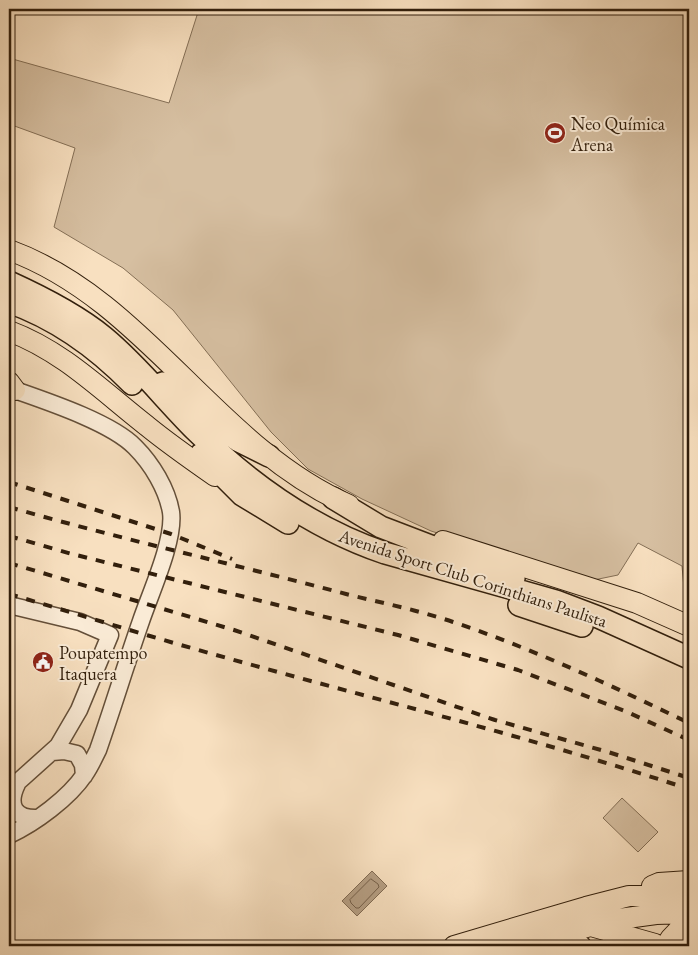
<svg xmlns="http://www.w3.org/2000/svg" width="698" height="955" viewBox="0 0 698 955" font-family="'EB Garamond',serif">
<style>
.green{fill:#d6bfa1;stroke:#846f56}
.water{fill:#b59e83;stroke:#816b53}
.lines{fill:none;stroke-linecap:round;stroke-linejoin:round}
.shore{stroke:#745e48;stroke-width:1}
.minor-casing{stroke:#644f39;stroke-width:15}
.tertiary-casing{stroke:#644f39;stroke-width:19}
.primary-casing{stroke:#321f0c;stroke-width:22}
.trunk-casing{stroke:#321f0c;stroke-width:24}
.minor{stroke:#faebd6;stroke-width:12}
.tertiary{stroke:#faebd6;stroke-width:16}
.primary{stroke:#f8e0c0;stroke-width:20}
.trunk{stroke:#f8e0c0;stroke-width:21}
.rail{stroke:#321f0c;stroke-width:4;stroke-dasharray:9 9;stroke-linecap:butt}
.labels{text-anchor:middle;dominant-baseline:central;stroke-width:4;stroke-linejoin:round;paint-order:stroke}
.poi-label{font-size:18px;fill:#321f0c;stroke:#faebd6;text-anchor:start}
.street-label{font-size:18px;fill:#321f0c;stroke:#faebd6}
</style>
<rect width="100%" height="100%" fill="#f8e0c0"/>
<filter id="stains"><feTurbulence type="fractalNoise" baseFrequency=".004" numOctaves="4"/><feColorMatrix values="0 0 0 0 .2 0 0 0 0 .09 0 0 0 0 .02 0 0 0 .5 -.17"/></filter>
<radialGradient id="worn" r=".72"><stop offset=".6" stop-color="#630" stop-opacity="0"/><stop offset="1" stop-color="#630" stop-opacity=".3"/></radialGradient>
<path class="green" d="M 199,9 L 689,9 L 689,608 L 684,588 L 682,566 L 638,543 L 618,575 L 589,581 L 431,531 L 362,499 L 308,469 L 271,432 L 173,310 L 123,268 L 54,227 L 75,148 L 9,124 L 9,58 L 169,103 Z
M 622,798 L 658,832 L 638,852 L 603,818 Z"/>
<path class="water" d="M 372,871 L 387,886 L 357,916 L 342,901 Z"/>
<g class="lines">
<path class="shore" d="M 371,879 L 378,884 L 379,887 L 359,908 L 356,908 L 351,903 L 350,900 Z"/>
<g class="minor-casing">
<path id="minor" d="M 667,940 L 689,939"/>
</g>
<g class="tertiary-casing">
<path id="tertiary" d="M 9,388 C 43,400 111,422 135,447 C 152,464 167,489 171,512 C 175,540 150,594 141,621 C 126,664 113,707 98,750 C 94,758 90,767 85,774 C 69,798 35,823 9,835
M 9,605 L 80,622 L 110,635 L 79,710 L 58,746 L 9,790
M 52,752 L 64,751 L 77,754 L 83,765 L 84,776
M 17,784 C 7,805 14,819 38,818"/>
</g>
<g class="primary-casing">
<path id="primary" d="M 9,250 C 146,300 216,447 349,505
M 9,331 C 63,351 102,391 147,426 C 169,444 192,460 215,476
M 9,382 L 15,390
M 443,541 L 637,603 L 689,626
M 652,886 L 659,883 L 689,881
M 591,926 L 655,944
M 558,935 L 581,946
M 670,939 L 689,919
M 454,946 L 586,907 L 629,896 L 689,896
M 518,946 L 612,920 L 656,914 L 689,913"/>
</g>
<g class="trunk-casing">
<path id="trunk" d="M 9,282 C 42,297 76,314 104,337 C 138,365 164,399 195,430 C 250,484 311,528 385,553 L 556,601 L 598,617 L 689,658
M 9,302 C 57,319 97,348 132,384
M 163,383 L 237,440 L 269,456
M 201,454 L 242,495 L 288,523
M 333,498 L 381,527 L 514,578
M 519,605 L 582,626"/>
</g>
<use href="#minor" class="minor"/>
<use href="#tertiary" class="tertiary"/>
<use href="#primary" class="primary"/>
<use href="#trunk" class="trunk"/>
<path class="rail" d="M 9,482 L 171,534 L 232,559
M 9,507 C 120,539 234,564 346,594 C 382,603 418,610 453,622 C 534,649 612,686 689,723
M 9,536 L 72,554 L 398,635 L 518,670 L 625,711 L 689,740
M 9,563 L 234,630 L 495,720 L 608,752 L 689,778
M 9,594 C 81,615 154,638 227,658 C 381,701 537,739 689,789"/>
</g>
<defs>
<g id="stadium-disc" transform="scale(1.125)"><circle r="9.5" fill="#8f2418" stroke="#faebd6"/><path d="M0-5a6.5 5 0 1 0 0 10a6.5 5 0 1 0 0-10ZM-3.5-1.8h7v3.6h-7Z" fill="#fff"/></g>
<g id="civic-disc" transform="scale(1.125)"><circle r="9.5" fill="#8f2418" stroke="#faebd6"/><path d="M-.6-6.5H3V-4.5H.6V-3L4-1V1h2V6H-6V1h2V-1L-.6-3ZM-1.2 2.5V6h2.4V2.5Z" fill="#fff"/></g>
</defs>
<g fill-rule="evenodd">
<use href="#stadium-disc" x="555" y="133"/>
<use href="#civic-disc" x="43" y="662"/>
</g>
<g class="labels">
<g class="poi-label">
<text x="571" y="123">Neo Química<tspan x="571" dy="21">Arena</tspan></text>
<text x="59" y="652">Poupatempo<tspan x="59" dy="21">Itaquera</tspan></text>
</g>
<g class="street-label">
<text transform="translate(473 578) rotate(18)">Avenida Sport Club Corinthians Paulista</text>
</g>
</g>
<rect width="698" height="955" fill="none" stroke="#f8e0c0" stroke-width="30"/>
<rect x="10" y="10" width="678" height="935" fill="none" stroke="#321f0c" stroke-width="2.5"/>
<rect x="15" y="15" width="668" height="925" fill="none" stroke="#321f0c"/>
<rect width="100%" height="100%" filter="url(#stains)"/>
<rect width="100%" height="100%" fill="url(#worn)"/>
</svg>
